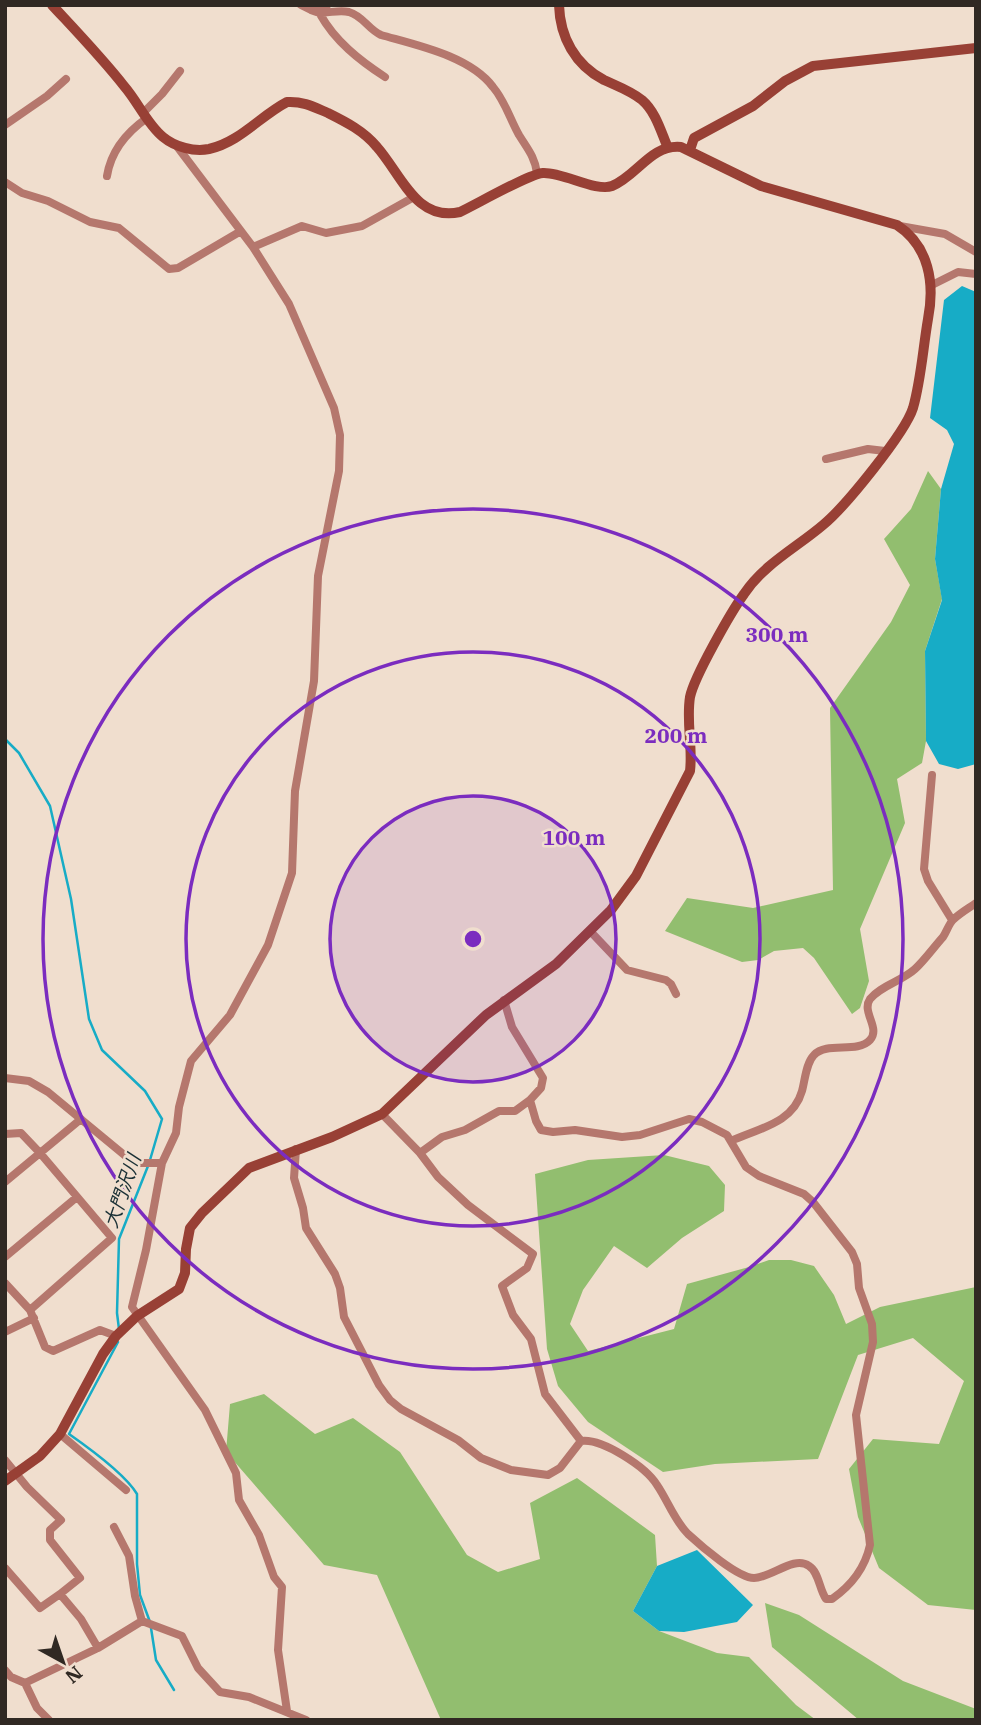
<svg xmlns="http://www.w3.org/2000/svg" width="981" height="1725" viewBox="0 0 981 1725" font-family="'IBM Plex Serif','Noto Sans JP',serif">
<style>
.forest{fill:#92be6f}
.water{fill:#17acc6}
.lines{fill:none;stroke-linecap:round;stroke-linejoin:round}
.stream{stroke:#17acc6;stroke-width:2.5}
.street{stroke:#b5776d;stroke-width:8}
.secondary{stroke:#984035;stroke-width:10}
.ring{fill:none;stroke:#7b2cbf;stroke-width:3.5}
.labels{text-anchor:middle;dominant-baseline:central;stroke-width:5;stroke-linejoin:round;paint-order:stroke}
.water-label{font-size:19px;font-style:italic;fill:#1a3035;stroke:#f0dece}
.centre{fill:#7b2cbf;stroke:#f0dece;stroke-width:3.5}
.ring-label{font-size:21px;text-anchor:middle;font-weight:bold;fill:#7b2cbf;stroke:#f0dece;stroke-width:5;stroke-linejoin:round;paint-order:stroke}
</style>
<rect width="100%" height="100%" fill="#f0dece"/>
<path class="forest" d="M 928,471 L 941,489 L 935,559 L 942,599 L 925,651 L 926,741 L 922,763 L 897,779 L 905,823 L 860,929 L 869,981 L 860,1008 L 852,1014 L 814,958 L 803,948 L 774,951 L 758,960 L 742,962 L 665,931 L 687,898 L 753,908 L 833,890 L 830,708 L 891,622 L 910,585 L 884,539 L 911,509 Z
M 664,1155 L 709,1166 L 725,1185 L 724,1211 L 682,1238 L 647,1268 L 614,1246 L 583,1290 L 570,1324 L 588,1351 L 674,1329 L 687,1284 L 749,1267 L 769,1260 L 791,1260 L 814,1266 L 834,1295 L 846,1324 L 880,1307 L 976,1287 L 976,1610 L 928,1605 L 879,1568 L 858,1517 L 849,1469 L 873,1439 L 939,1444 L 964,1381 L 913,1338 L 858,1355 L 818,1459 L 715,1464 L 663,1472 L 588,1422 L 558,1386 L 547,1349 L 535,1174 L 588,1160 Z
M 264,1394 L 315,1434 L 353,1418 L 400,1452 L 467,1555 L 498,1572 L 540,1559 L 530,1503 L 577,1478 L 655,1535 L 657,1566 L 633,1611 L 659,1631 L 717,1653 L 749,1657 L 796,1705 L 816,1720 L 441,1720 L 377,1575 L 324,1565 L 226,1452 L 230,1404 Z
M 765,1603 L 799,1615 L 903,1681 L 976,1709 L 976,1720 L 859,1720 L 772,1647 Z"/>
<path class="water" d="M 962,286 L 976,292 L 976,764 L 958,769 L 939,764 L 926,741 L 925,651 L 942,600 L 935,559 L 941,489 L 954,444 L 947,430 L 930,418 L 944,300 Z
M 697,1550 L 753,1605 L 737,1622 L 684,1632 L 659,1631 L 633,1611 L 657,1566 Z"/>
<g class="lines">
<path class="stream" d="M 5,739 L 19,753 L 50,806 L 71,899 L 89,1019 L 102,1050 L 145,1091 L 162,1119 L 150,1160
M 119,1329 L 117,1313 L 119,1239 L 148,1166
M 118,1342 L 69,1434 C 89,1448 125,1474 137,1494 L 137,1564 L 140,1595 L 150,1622
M 151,1628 L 156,1660 L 174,1690"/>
<path class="street" d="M 301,5 L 311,10 L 327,5
M 311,10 C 324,16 335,9 349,12 C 363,16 368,29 381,35 C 416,45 470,56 493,87 C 505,101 510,119 519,135 C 527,148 535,157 537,173
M 320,14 C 335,41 359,60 385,77
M 143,113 L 162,94 L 180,71
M 5,125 L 47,96 L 66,79
M 176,145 L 253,247 L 289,304 L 334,408 L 340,435 L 339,471 L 318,576 L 314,681 L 295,791 L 292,873 L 268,945 L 230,1015 L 191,1061 L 179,1107 L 176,1133 L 162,1163 L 146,1250 L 132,1307 L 205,1410 L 236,1473 L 239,1500 L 259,1535 L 274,1577 L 282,1587 L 278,1650 L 287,1711
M 107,176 C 111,151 127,132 147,118
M 5,182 L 22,193 L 48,201 L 90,222 L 119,228 L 169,269 L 178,268 L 241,231
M 900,226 L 945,234 L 976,252
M 253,247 L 302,226 L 326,233 L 362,226 L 414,197
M 932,285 L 958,272 L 976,274
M 826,459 L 868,449 L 885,451
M 932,775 L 924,869 L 928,881 L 952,920
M 590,931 L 627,970 L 666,980 L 671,984 L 676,994
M 5,1078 L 29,1081 L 48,1092 L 134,1163 L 162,1163
M 382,1114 L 420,1153 L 438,1177 L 468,1205 L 533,1254 L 527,1268 L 502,1286 L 513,1315 L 531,1339 L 545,1394 L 581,1441
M 5,1134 L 21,1133 L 40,1153 L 112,1238 L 30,1310
M 731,1141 C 760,1128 793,1123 802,1091 C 805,1080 806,1063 814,1055 C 827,1041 857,1054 870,1040 C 881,1028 861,1012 870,999 C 880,986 902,981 915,969 C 924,961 934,947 943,937 C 947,931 949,923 954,919 C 960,913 969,908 976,903
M 296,1149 L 294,1178 L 303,1208 L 306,1228 L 335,1274 L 340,1288 L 344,1317 L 379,1385 L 390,1400 L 401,1409 L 458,1440 L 481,1458 L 511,1470 L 548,1475 L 560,1468 L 581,1441 C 602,1438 646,1467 657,1485 C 668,1501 674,1520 688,1534 C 701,1546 738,1578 754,1578 C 771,1578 794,1555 809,1566 C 819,1572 819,1589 826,1599 L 832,1599 C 852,1585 865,1568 870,1545 L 856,1415 L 873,1342 L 872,1324 L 859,1288 L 857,1264 L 852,1252 L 813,1202 L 804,1194 L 759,1176 L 746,1167 L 727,1135 L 702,1122 L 689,1119 L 640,1135 L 622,1137 L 575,1130 L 553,1132 L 541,1130 L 536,1121 L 530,1100 L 541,1088 L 543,1078 L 512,1027 L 504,1000
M 420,1153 L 442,1137 L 465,1130 L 499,1111 L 515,1111 L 530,1100
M 5,1182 L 81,1119
M 5,1257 L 77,1197
M 5,1283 L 30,1310 L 45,1347 L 53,1351 L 100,1330 L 116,1336
M 5,1332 L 34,1318
M 60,1434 L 126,1490
M 5,1460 L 27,1487 L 61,1520 L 50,1530 L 50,1540 L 80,1578 L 60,1594
M 114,1527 L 129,1556 L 135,1596 L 142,1621
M 5,1568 L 40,1608 L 60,1594 L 81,1619 L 98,1648
M 142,1621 L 182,1636 L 198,1668 L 220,1692 L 249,1697 L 306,1720
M 5,1670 L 11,1677 L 25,1683 L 37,1708 L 49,1720
M 25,1683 L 98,1648 L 142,1621"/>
<path class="secondary" d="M 559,5 C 560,37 575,65 604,80 C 617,86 631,91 642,100 C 656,112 661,132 668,148
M 690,150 L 694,138 L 753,106 L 785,81 L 813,66 L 976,48
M 5,1481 L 40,1456 L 60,1434 L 103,1354 L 116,1336 L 137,1316 L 179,1289 L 185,1273 L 186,1249 L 190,1228 L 202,1213 L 249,1168 L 332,1137 L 382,1114 L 486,1015 L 556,964 L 611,910 L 636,876 L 690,771 C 693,747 686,722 690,697 C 694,677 731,612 744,594 C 764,564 796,548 823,525 C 845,507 905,433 913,408 C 921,380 923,348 928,319 C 935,283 929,246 897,225 L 761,186 L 681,147 C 651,144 637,176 612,186 C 596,192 563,172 543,173 C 529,174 477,204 460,212 C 416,222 401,174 377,147 C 364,131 346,122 328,113 C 314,107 303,101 287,102 C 260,116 240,142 209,149 C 194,152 175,147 163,137 C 147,124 138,102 124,86 C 102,58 77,32 52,5"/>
</g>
<circle cx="473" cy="939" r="143" fill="#7b2cbf" fill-opacity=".12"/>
<g class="ring">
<circle cx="473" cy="939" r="143"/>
<circle cx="473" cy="939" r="287"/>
<circle cx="473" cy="939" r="430"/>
</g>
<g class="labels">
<g class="water-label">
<text transform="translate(122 1191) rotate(-71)">大門沢川</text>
</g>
</g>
<circle cx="473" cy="939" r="10" class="centre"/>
<g class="ring-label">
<text x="777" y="642">300 m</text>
<text x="676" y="743">200 m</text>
<text x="574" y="845">100 m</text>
</g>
<rect width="981" height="1725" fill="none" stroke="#302923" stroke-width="14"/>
<g transform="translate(63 1662) rotate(140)" stroke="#f0dece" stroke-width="5" paint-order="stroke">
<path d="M0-5L12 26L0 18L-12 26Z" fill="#302923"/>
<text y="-10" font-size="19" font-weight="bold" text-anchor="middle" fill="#302923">N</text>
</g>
</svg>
